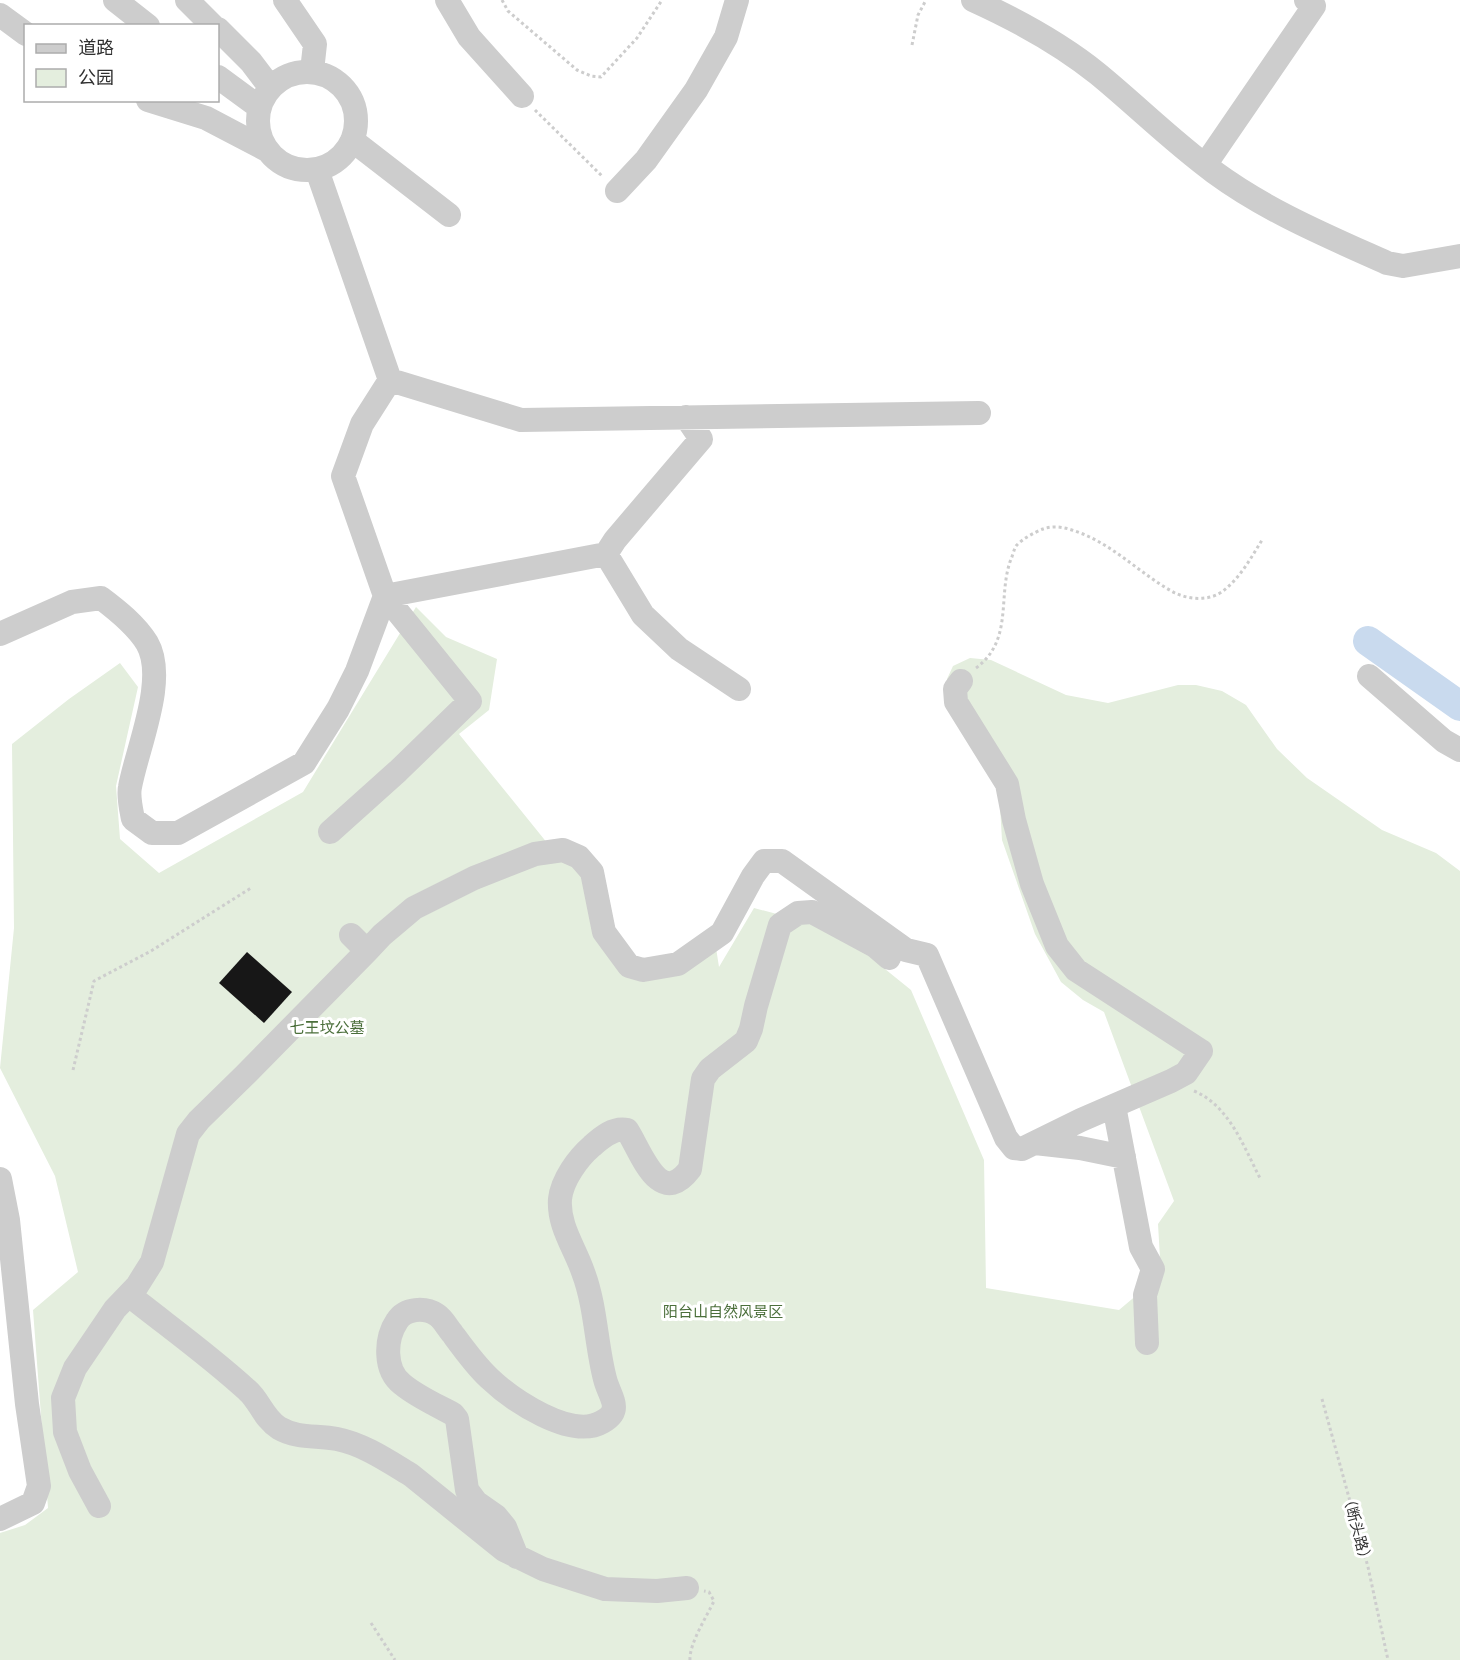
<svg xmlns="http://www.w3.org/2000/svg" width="1460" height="1660" viewBox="0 0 1460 1660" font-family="'Work Sans','Noto Sans SC',sans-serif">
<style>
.green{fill:#e4eede}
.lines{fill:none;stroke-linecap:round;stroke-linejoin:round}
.river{stroke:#c9daee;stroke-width:30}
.building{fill:#171717}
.path{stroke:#cdcdcd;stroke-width:3;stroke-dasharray:3 3;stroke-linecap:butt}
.minor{stroke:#cdcdcd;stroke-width:24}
.labels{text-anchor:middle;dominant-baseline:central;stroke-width:6;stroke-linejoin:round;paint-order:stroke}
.park-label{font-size:15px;fill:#4b6f3b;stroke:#fff}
.street-label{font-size:15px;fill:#303030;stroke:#fff}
</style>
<rect width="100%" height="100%" fill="#fff"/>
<path class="green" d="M 416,607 L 446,637 L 497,659 L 489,710 L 459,734 L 552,849 L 569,844 L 609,925 L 641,965 L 671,965 L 714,935 L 719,967 L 754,908 L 788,917 L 800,906 L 872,949 L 885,969 L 911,990 L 984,1160 L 986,1288 L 1119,1310 L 1138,1294 L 1160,1258 L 1158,1224 L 1174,1201 L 1104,1012 L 1083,1000 L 1061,982 L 1035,934 L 1002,840 L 1000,806 L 994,776 L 953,704 L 947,679 L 953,666 L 970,658 L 991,660 L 1066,695 L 1108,703 L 1178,685 L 1196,685 L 1222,691 L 1246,705 L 1277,749 L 1307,778 L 1382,830 L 1436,853 L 1460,871 L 1460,1660 L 0,1660 L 0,1533 L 25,1525 L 48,1508 L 33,1310 L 78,1272 L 55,1176 L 0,1068 L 14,928 L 12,744 L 69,699 L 120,663 L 138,687 L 116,786 L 120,839 L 159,873 L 303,792 Z"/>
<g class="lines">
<path class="river" d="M 1368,641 L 1460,706"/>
</g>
<path class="building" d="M 247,952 L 292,992 L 264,1023 L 219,983 Z"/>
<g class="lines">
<path class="path" d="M 502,0 L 508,11 L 577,70 L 591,76 L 601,77 L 637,38 L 662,0
M 912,45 L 918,15 L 926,0
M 535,110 L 603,177
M 976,668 C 1014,640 997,596 1011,559 C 1013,555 1014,549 1016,546 C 1022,539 1035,532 1043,529 C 1057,524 1070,529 1083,534 C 1117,548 1143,576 1175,593 C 1190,600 1210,601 1223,591 C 1240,578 1251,558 1262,540
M 73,1070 L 94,981 L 151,951 L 251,888
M 1194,1091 C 1230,1106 1244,1148 1261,1180
M 1322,1399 L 1368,1567 L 1388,1660
M 371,1623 L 395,1660
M 690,1660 C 689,1644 707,1616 714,1601 L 709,1592 L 704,1591"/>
<path class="minor" d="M 115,0 L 148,26
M 187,0 L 213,26
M 285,0 L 315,44 L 312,71
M 447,0 L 469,37 L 522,96
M 973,0 C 1017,20 1061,44 1098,74 C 1137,106 1173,142 1214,172 C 1267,211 1327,236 1387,263 L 1403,266 L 1460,256
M 0,15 L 26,34
M 218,29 L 251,62 L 270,87
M258 121a49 49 0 1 1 98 0a49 49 0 1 1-98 0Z
M 218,77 L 259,107
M 148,100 L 206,118 L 267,150
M 352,140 L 449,215
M 1205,165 L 1314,6 L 1306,0
M 317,170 L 390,380
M 617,191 L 646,160 L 696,90 L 726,37 L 737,0
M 606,554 L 615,540 L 701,439 L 686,417
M 0,634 L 72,602 L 101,598 C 117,610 136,625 147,643 C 168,679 137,748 130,787 C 128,796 131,809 133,819 L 152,833 L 178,833 L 304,763 L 338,709 L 357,671 L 385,596 L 343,476 L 362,424 L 390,380 L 521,420 L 979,413
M 1369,676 L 1444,741 L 1460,750
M 330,832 L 398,771 L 470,701 L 385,596 L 606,554 L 643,615 L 679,649 L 739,689
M 367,951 L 382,935 L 414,908 L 474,878 L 535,854 L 563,850 L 579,857 L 592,872 L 604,932 L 629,966 L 643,970 L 678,964 L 722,933 L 753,876 L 764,861 L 782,861 L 906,950 L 927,955 L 1006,1138 L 1014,1148 L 1022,1149 L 1081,1120 L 1171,1081 L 1186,1073 L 1201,1051 L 1076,970 L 1057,946 L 1032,884 L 1014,820 L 1007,784 L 956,702 L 955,689 L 961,681
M 1114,1106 L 1141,1247 L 1153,1269 L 1145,1295 L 1147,1343
M 1035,1143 L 1080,1148 L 1124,1157
M 0,1179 L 8,1220 L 27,1404 L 39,1486 L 33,1503 L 0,1519
M 129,1295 C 168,1326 210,1356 247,1390 C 260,1401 263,1418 279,1428 C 298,1439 316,1435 337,1439 C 363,1444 388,1461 411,1475 L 504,1550 L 543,1569 L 605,1589 L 657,1591 L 687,1588
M 99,1506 L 80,1471 L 65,1432 L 63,1398 L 75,1368 L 115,1309 L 137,1286 L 152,1262 L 188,1134 L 199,1120 L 245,1075 L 367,951 L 351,935
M 517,1557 L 505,1527 L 496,1516 L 476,1502 L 467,1490 L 457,1419 L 453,1414 C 436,1405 416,1396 402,1384 C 384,1370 385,1339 397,1321 C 405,1308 425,1307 437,1315 C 443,1319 447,1327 452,1333 C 463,1348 475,1365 489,1378 C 512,1400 571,1440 602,1422 C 611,1417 616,1411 613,1401 C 611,1394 607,1387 605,1379 C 596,1345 596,1306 583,1272 C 575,1248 558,1226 560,1199 C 562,1180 578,1158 592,1146 C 602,1137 614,1127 627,1130 C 641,1151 659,1210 690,1169 L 703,1079 L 710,1069 L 746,1041 L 751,1029 L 756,1006 L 780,925 L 798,913 L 812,912 L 875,946 L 889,958"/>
</g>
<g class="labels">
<g class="park-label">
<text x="327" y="1028">七王坟公墓</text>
<text x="723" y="1312">阳台山自然风景区</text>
</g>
<g class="street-label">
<text transform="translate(1357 1529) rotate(75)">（断头路）</text>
</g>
</g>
<rect x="24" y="24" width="195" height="78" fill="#ffffff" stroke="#acacac" stroke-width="1.5"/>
<rect x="36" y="44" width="30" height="9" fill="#cdcdcd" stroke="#acacac" stroke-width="1.5"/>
<text x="78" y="54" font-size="18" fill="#303030">道路</text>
<rect x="36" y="69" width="30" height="18" fill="#e4eede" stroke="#acacac" stroke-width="1.5"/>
<text x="78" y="84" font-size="18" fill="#303030">公园</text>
</svg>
